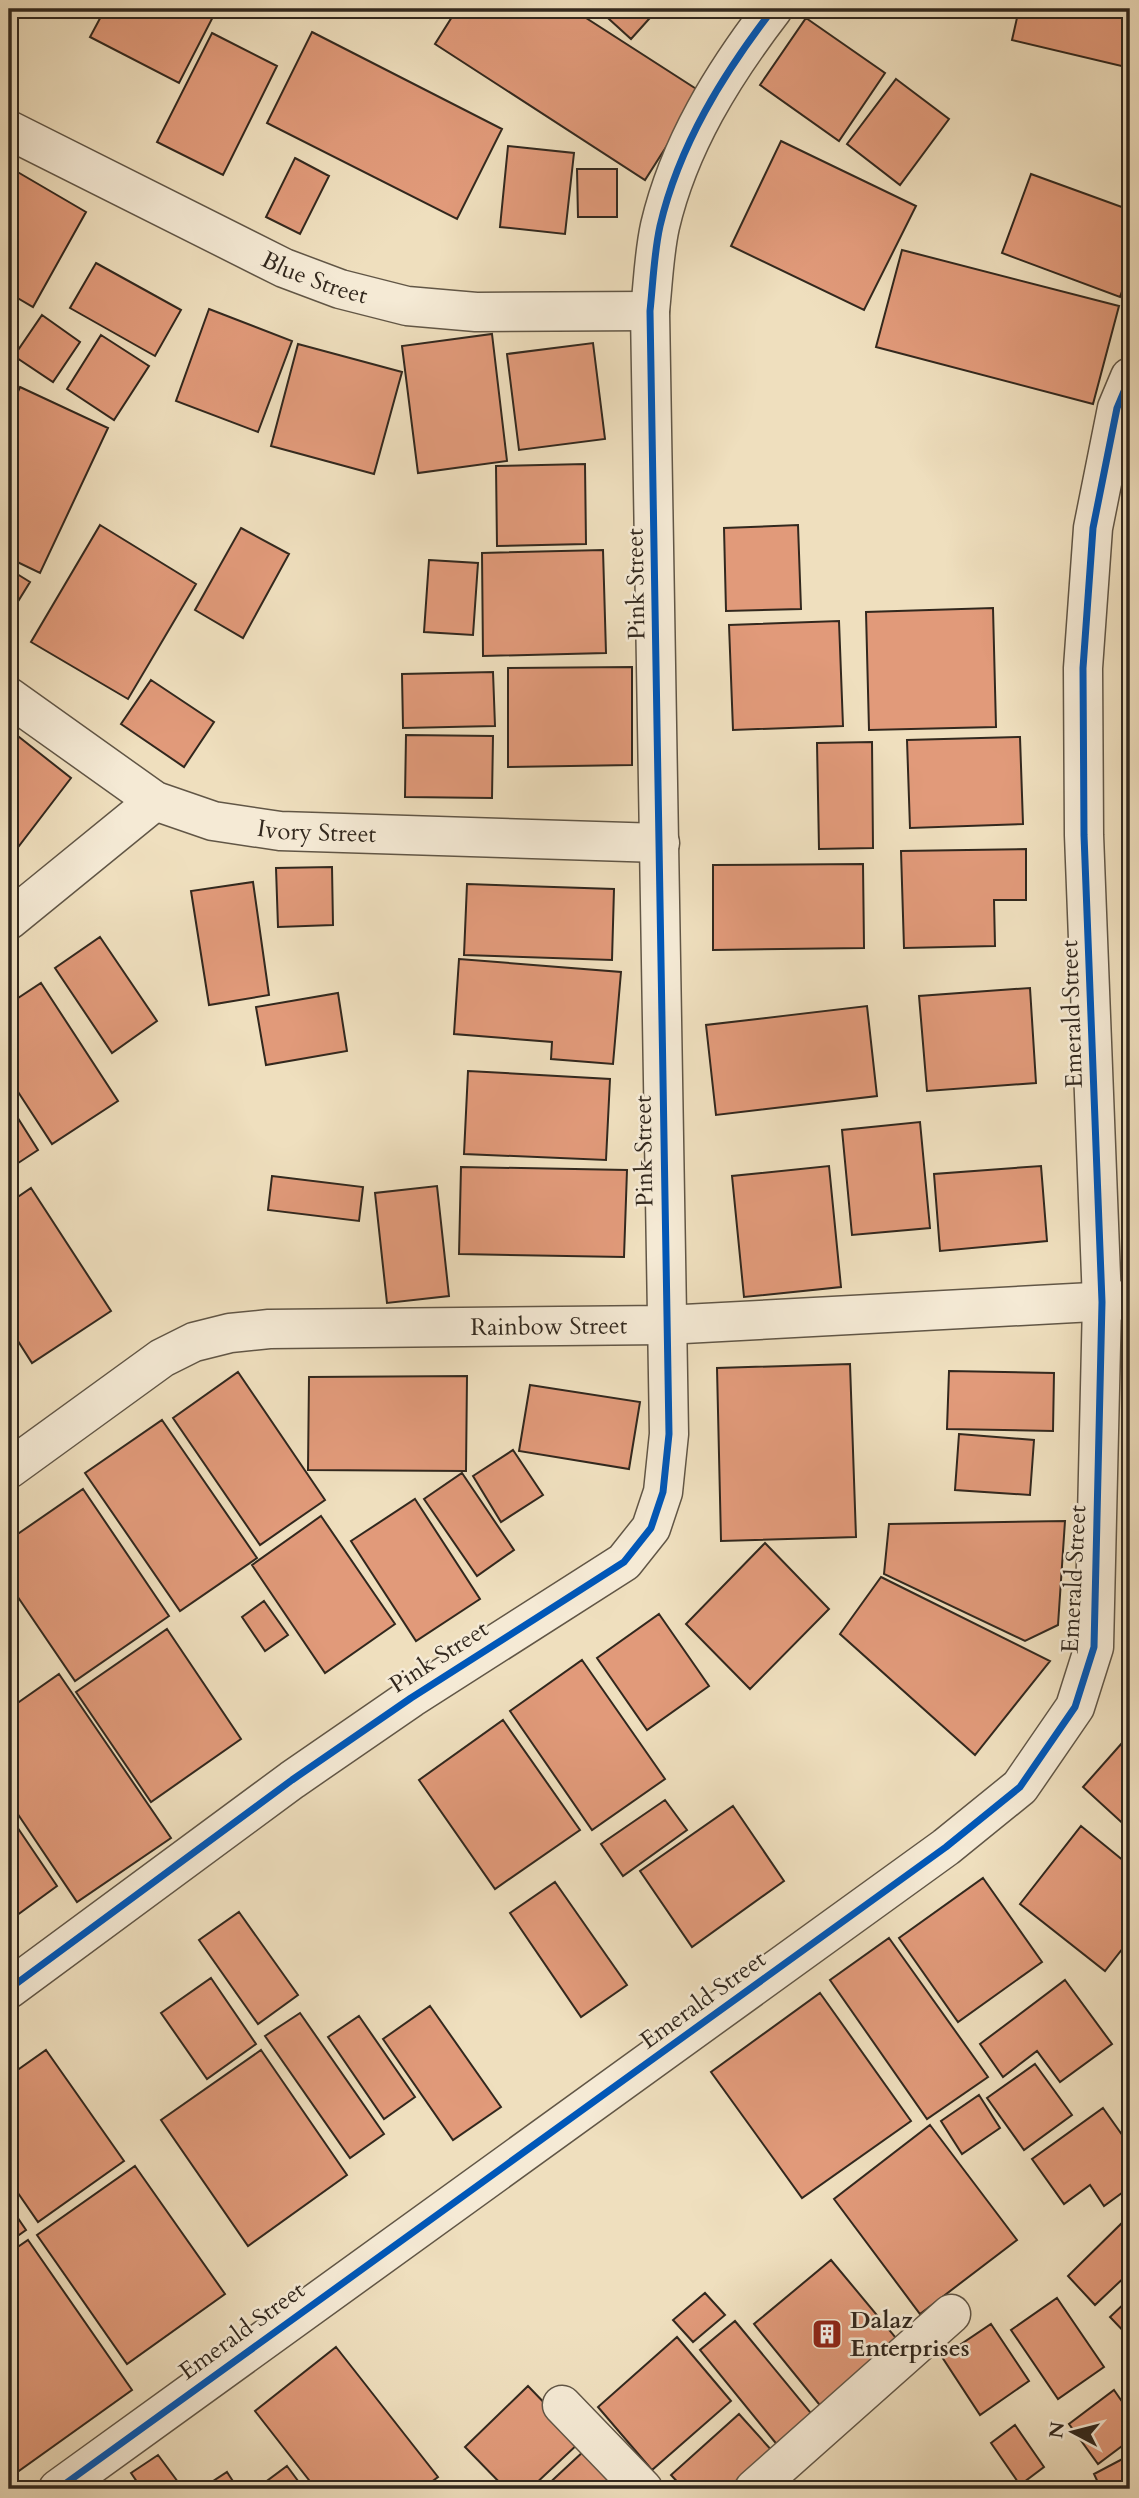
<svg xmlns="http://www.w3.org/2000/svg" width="1139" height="2498" viewBox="0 0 1139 2498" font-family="Cardo,serif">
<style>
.building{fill:#e19a7a;stroke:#32281e;stroke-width:2}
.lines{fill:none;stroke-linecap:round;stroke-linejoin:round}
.street-casing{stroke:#615646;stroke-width:41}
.street{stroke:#f5ead5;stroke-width:38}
.cycleway-casing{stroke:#f5ead5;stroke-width:11}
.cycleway{stroke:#0057b8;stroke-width:7}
.labels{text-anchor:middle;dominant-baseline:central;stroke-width:5;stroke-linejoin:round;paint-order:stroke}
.street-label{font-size:24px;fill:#32281e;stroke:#f5ead5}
.poi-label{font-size:24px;font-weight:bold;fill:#32281e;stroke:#f5ead5;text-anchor:start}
</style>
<rect width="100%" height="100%" fill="#efdfbe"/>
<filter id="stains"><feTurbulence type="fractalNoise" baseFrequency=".00286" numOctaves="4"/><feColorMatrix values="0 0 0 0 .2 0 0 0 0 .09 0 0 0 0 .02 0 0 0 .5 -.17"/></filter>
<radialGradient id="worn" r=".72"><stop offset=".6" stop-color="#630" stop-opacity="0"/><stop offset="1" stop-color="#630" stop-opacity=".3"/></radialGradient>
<path class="building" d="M 105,9 L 217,9 L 179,83 L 90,37 Z
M 457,9 L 572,9 L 701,92 L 645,180 L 435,44 Z
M 598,9 L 658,9 L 631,39 Z
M 1019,9 L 1130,9 L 1130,68 L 1012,40 Z
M 806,18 L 885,73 L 839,141 L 760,85 Z
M 312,32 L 502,129 L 457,219 L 267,123 Z
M 212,33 L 277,66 L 223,175 L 157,142 Z
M 896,79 L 949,119 L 900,185 L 847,144 Z
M 781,141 L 916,206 L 864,310 L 731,246 Z
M 508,146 L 574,153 L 565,234 L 500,227 Z
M 295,158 L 329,176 L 300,234 L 266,217 Z
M 9,167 L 86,212 L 33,307 L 9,293 Z
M 577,169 L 617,169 L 617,217 L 578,217 Z
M 1031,174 L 1130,210 L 1130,269 L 1120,297 L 1002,253 Z
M 902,250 L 1119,306 L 1093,404 L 876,347 Z
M 96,263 L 181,310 L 155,356 L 70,308 Z
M 209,309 L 292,341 L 258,432 L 176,401 Z
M 42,315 L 80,342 L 53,382 L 14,356 Z
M 492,334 L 507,461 L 418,473 L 402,346 Z
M 101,335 L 149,366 L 114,420 L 67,389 Z
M 593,343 L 605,439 L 519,450 L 507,354 Z
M 298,344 L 402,372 L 374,474 L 271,446 Z
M 20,387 L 108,428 L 40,573 L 9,558 L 9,412 Z
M 585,464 L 586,544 L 497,546 L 496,466 Z
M 100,525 L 196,584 L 128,699 L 31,642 Z
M 798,525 L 801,609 L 726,611 L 724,528 Z
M 241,528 L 289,554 L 243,638 L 195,610 Z
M 603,550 L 606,653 L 483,656 L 482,553 Z
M 429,560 L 478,563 L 473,635 L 424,632 Z
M 9,569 L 30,582 L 9,616 Z
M 993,608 L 996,727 L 869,730 L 866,612 Z
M 839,621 L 843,726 L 733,730 L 729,625 Z
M 632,667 L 632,765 L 508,767 L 508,668 Z
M 493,672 L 495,726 L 403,728 L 402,674 Z
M 151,680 L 214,722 L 184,767 L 121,724 Z
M 9,729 L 71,778 L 9,859 Z
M 406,735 L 493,736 L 492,798 L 405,797 Z
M 1020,737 L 1023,824 L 910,828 L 907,740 Z
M 872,742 L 873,848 L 819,849 L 817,743 Z
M 1026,849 L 1026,900 L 994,900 L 995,946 L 904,948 L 901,851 Z
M 863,864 L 864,948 L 713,950 L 713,865 Z
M 332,867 L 333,925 L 278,927 L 276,868 Z
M 253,882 L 269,995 L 209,1005 L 191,891 Z
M 467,884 L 614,889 L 612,960 L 464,955 Z
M 100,937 L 157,1021 L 112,1053 L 55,968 Z
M 459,959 L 621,972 L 613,1064 L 551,1059 L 552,1042 L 454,1034 Z
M 41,983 L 118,1101 L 52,1144 L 9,1078 L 9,1004 Z
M 1030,988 L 1036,1083 L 927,1091 L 919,996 Z
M 338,993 L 347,1051 L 266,1065 L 256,1007 Z
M 867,1006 L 877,1096 L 716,1115 L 706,1025 Z
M 468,1071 L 610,1079 L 606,1160 L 464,1154 Z
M 9,1104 L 38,1150 L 9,1169 Z
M 920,1122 L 930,1228 L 852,1235 L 842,1130 Z
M 829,1166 L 841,1287 L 744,1297 L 732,1176 Z
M 1041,1166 L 1047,1241 L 940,1251 L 934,1174 Z
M 461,1167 L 627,1170 L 624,1257 L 459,1254 Z
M 272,1176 L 363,1187 L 359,1221 L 268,1210 Z
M 437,1186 L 449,1296 L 387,1303 L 375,1193 Z
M 31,1188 L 111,1311 L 32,1363 L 9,1327 L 9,1203 Z
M 850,1364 L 856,1537 L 721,1541 L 717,1368 Z
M 949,1371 L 1054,1373 L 1053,1431 L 947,1429 Z
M 238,1372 L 325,1500 L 260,1545 L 173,1418 Z
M 467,1376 L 466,1471 L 308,1470 L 309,1377 Z
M 530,1385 L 640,1402 L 629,1469 L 519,1451 Z
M 162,1420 L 257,1558 L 180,1611 L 85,1473 Z
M 959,1434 L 1034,1440 L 1030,1495 L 955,1490 Z
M 513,1450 L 543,1495 L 501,1522 L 473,1476 Z
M 462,1473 L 514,1550 L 477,1576 L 424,1499 Z
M 83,1489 L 169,1616 L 75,1681 L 9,1584 L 9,1540 Z
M 415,1499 L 480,1599 L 416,1641 L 351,1541 Z
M 321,1516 L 395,1624 L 325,1673 L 252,1565 Z
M 1065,1521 L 1058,1625 L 1025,1641 L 884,1574 L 889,1524 Z
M 765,1543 L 829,1609 L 750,1689 L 686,1624 Z
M 881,1577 L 1050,1661 L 975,1755 L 840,1634 Z
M 264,1601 L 288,1635 L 265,1651 L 242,1617 Z
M 659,1614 L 709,1686 L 647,1730 L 597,1658 Z
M 167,1629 L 241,1739 L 151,1802 L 76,1692 Z
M 582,1660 L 665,1779 L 592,1830 L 510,1711 Z
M 59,1674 L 171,1838 L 77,1902 L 9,1801 L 9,1709 Z
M 503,1720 L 580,1830 L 495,1889 L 419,1780 Z
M 1130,1734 L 1130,1830 L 1083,1787 Z
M 665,1800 L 687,1830 L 623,1876 L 601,1844 Z
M 733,1806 L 784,1881 L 692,1947 L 640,1871 Z
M 9,1815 L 57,1886 L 9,1921 Z
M 1081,1826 L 1130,1866 L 1130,1939 L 1105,1971 L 1020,1904 Z
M 983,1878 L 1042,1962 L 958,2022 L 899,1938 Z
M 555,1882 L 627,1985 L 581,2017 L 510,1913 Z
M 239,1912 L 298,1995 L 258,2024 L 199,1940 Z
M 889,1938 L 988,2077 L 927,2119 L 830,1980 Z
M 211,1978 L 256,2044 L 207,2079 L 161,2013 Z
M 1065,1980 L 1112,2044 L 1060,2082 L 1037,2051 L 1003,2077 L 980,2044 Z
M 820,1993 L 911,2121 L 802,2198 L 711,2072 Z
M 430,2006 L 501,2107 L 453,2140 L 383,2039 Z
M 300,2013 L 384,2134 L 350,2158 L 265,2036 Z
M 359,2016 L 415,2097 L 384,2119 L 328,2037 Z
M 46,2050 L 124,2161 L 38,2222 L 9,2180 L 9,2076 Z
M 261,2050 L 347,2175 L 248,2246 L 161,2120 Z
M 1035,2064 L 1072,2115 L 1024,2150 L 987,2098 Z
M 979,2095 L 1000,2128 L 962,2154 L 941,2121 Z
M 1103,2108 L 1130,2146 L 1130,2187 L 1104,2206 L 1090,2185 L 1064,2204 L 1032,2159 Z
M 930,2125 L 1017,2240 L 920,2314 L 834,2199 Z
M 135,2166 L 225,2294 L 127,2364 L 37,2235 Z
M 9,2205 L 26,2230 L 9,2242 Z
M 1130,2215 L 1130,2272 L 1095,2305 L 1068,2276 Z
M 28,2240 L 132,2390 L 9,2478 L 9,2253 Z
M 831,2260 L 901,2344 L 823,2409 L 754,2324 Z
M 705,2293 L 725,2315 L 693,2342 L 673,2320 Z
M 1057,2298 L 1104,2367 L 1058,2399 L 1011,2330 Z
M 1130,2298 L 1130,2338 L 1110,2317 Z
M 735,2321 L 815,2418 L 779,2447 L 700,2350 Z
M 991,2324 L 1029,2381 L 980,2415 L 942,2357 Z
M 677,2337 L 731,2401 L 652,2470 L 598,2407 Z
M 336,2347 L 438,2477 L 422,2489 L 316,2489 L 255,2411 Z
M 528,2386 L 581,2441 L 530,2489 L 506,2489 L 465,2447 Z
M 1114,2390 L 1130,2413 L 1130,2440 L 1098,2464 L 1069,2424 Z
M 739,2414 L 774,2453 L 735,2489 L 684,2489 L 671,2475 Z
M 1015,2425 L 1044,2467 L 1020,2485 L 991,2443 Z
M 585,2450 L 621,2489 L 543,2489 Z
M 158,2455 L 178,2482 L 168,2489 L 142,2489 L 131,2473 Z
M 1130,2455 L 1130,2489 L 1101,2489 L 1094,2474 Z
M 287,2466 L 304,2489 L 256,2489 Z
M 227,2472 L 238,2489 L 201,2489 Z"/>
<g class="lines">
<g class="street-casing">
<g id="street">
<path id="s1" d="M 9,130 L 284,268 L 340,289 L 407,306 L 476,312 L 650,311"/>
<path id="s2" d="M 9,697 L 155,801 L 213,821 L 280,831 L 660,843"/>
<path d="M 9,920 L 155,801"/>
<path id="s3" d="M 9,1469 L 162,1358 L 194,1342 L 230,1333 L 269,1329 L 665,1325 L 1130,1300"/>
<path d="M 9,1989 L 292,1780 L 411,1698 L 624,1562 L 651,1528 L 663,1492 L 669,1434 L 650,311 C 653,283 654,253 660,226 C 679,145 723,74 773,9"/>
<path d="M 562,2405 L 643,2489"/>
<path d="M 58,2489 L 946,1847 L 1020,1787 L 1075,1707 L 1094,1647 L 1102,1302 L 1084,835 L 1083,668 L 1093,528 L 1117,408 L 1130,377"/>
<path d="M 754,2489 L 951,2314"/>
</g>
</g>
<use href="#street" class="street"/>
<g class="cycleway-casing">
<path id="cycleway" d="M 9,1989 L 292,1780 L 411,1698 L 624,1562 L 651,1528 L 663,1492 L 669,1434 L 650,311 C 653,283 654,253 660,226 C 679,145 723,74 773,9
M 58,2489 L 946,1847 L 1020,1787 L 1075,1707 L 1094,1647 L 1102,1302 L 1084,835 L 1083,668 L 1093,528 L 1117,408 L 1130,377"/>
</g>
<use href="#cycleway" class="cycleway"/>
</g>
<defs>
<g id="building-square" transform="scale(1.575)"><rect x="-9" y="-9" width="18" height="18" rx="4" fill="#8f2418" stroke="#f5ead5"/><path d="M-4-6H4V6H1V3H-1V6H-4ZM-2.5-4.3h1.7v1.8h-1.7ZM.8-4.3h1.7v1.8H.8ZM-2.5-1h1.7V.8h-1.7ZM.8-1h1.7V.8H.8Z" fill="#fff"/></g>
</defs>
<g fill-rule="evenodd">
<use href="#building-square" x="827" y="2334"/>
</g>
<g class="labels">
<g class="street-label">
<text stroke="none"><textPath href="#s1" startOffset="340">Blue Street</textPath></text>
<text transform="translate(636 584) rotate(-91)">Pink Street</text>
<text stroke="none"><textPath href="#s2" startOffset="345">Ivory Street</textPath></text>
<text transform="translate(1072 1014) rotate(-92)">Emerald Street</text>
<text transform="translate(644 1151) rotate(-91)">Pink Street</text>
<text stroke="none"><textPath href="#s3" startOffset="581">Rainbow Street</textPath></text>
<text transform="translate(1074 1579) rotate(-87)">Emerald Street</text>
<text transform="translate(439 1657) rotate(-33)">Pink Street</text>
<text transform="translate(703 2000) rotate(-36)">Emerald Street</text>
<text transform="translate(242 2331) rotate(-36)">Emerald Street</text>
</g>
<g class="poi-label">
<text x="850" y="2320">Dalaz<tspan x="850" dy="28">Enterprises</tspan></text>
</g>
</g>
<rect width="1139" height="2498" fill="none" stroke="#efdfbe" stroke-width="35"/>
<rect x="10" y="10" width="1118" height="2477" fill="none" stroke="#32281e" stroke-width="3.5"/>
<rect x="18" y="18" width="1104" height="2463" fill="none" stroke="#32281e" stroke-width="2"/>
<g transform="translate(1073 2432) rotate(277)" stroke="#f5ead5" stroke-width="5" paint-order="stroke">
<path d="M0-5L12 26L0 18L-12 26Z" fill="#32281e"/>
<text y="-10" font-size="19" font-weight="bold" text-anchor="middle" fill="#32281e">N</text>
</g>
<rect width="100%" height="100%" filter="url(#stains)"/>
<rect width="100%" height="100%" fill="url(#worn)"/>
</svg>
